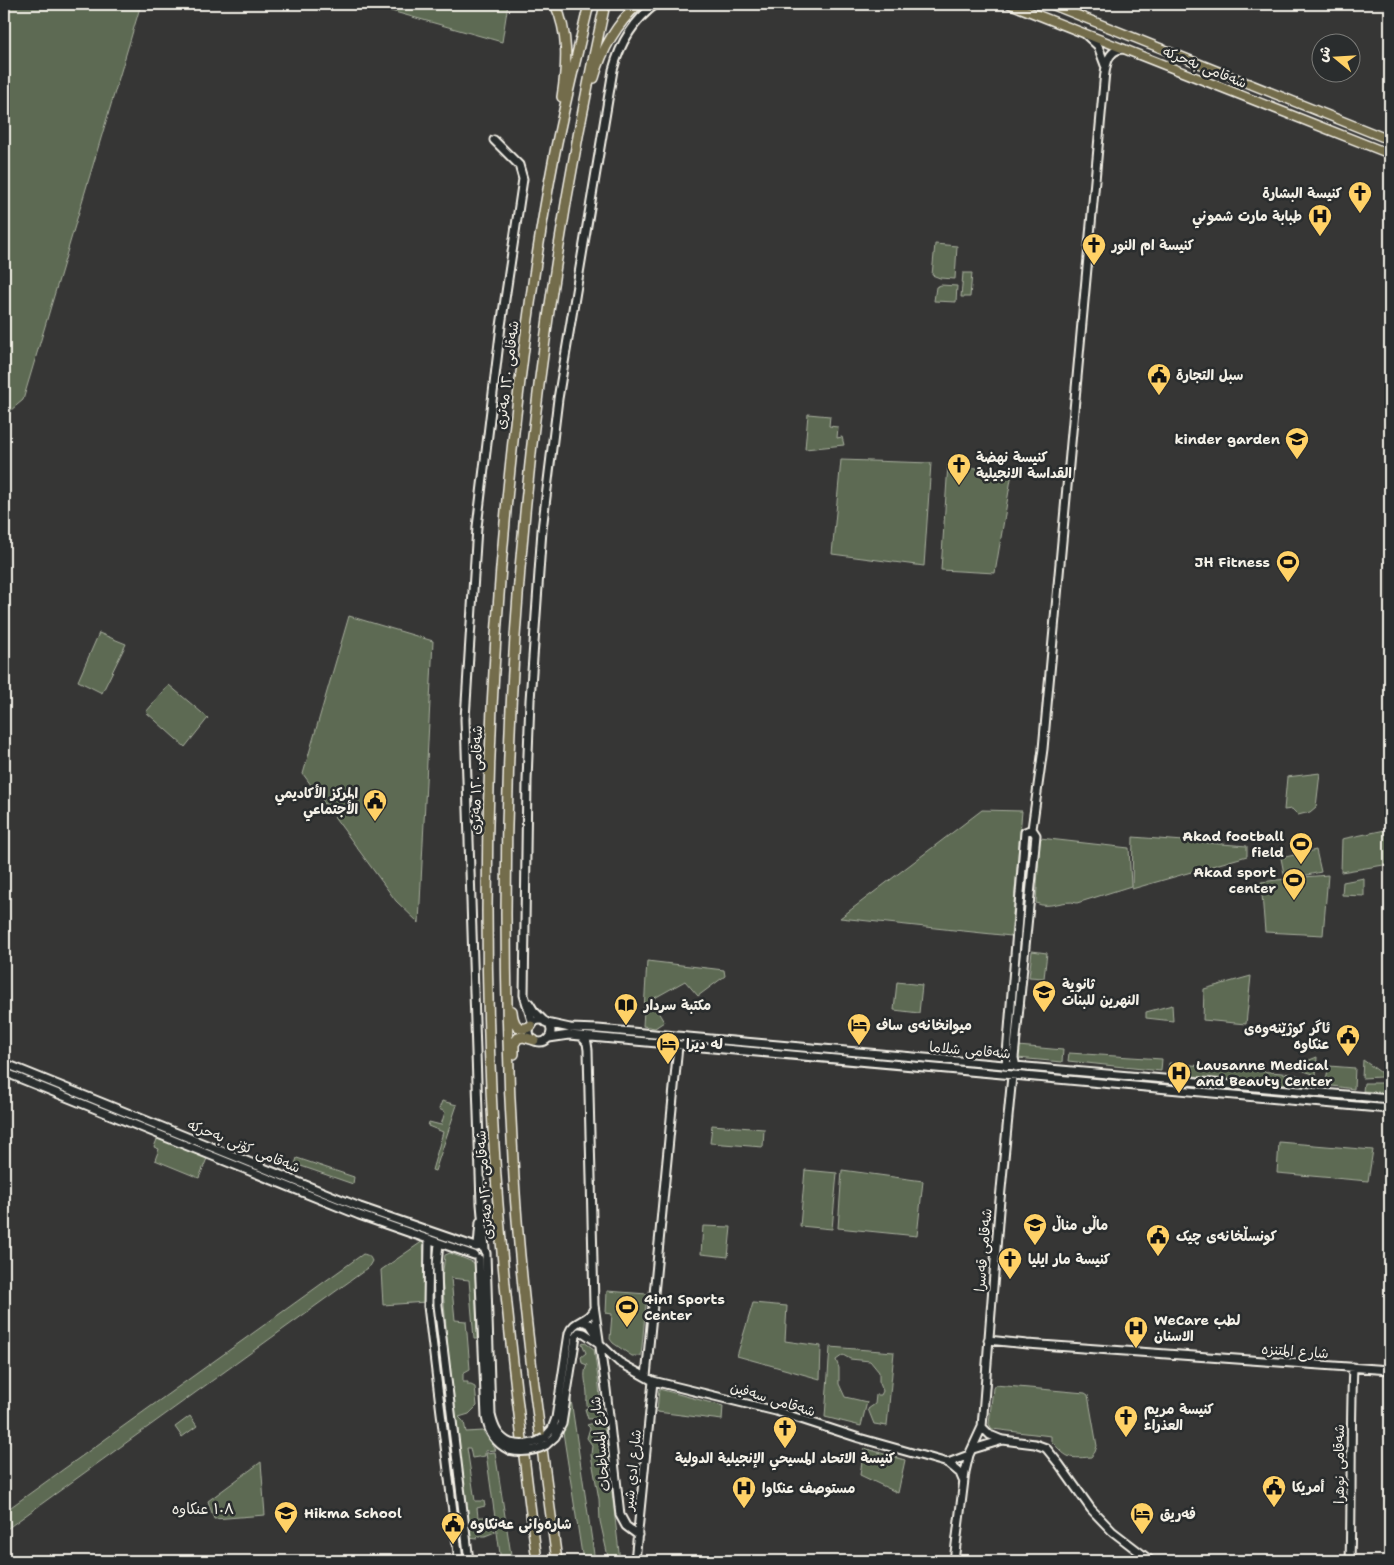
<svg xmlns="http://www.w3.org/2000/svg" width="1394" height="1565" viewBox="0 0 1394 1565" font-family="'Shantell Sans','Playpen Sans Arabic',sans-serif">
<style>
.green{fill:#5d6b53;stroke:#a8ae9e}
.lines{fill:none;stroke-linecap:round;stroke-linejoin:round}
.secondary-casing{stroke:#f4f1e8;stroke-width:11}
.primary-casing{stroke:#f4f1e8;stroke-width:11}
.highway-casing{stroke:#f4f1e8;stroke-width:12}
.secondary{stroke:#2a2d2e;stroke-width:7}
.primary{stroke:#736c4b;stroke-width:8}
.highway{stroke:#736c4b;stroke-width:9}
.secondary-bridge-casing{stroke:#f4f1e8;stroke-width:11;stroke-linecap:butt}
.secondary-bridge{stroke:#2a2d2e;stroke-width:7}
.labels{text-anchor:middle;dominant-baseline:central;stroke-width:5;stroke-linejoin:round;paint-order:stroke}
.street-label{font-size:14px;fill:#f4f1e8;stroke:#2a2d2e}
.poi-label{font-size:14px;font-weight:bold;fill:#f4f1e8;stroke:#2a2d2e;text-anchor:start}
.neighbourhood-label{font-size:15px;fill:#f4f1e8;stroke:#2a2d2e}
</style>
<rect width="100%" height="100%" fill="#363635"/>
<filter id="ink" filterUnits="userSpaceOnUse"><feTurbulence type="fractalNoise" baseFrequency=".02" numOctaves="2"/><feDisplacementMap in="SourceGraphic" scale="10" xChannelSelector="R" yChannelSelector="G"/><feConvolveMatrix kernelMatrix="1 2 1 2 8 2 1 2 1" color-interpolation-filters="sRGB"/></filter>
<g filter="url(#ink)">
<path class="green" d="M 4,4 L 141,4 L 23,400 L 4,416 Z
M 366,4 L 508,4 L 502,42 Z
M 935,244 L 957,246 L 955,279 L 940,278 L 932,275 Z
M 963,273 L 972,273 L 970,297 L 961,297 Z
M 941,285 L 957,286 L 956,302 L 934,301 L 936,287 Z
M 808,414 L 830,416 L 829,426 L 838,427 L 837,438 L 842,437 L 844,445 L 805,449 Z
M 841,460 L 931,463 L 924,566 L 832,554 Z
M 948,464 L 1012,473 L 995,573 L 941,570 Z
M 349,616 L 433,641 L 419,923 L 396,901 L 303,774 Z
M 99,633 L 126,644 L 102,693 L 78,681 Z
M 169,685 L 208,718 L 185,747 L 146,712 Z
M 1320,773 L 1316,807 L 1310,812 L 1298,815 L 1292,809 L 1284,810 L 1287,777 Z
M 982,810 L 1022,811 L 1011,936 L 840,918 Z
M 1390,829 L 1390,864 L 1341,872 L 1342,839 Z
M 1133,837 L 1247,846 L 1247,856 L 1132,889 Z
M 1040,838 L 1129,848 L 1131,886 L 1077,903 C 1063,899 1049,910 1036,903 Z
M 1316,850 L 1321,872 L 1293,878 L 1328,875 L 1323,935 L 1265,932 L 1261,882 L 1285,879 L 1281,858 Z
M 1364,878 L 1364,896 L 1342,895 L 1343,882 Z
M 1032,951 L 1047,953 L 1044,978 L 1029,977 Z
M 647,961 L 724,970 L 725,976 L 698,996 L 685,981 L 651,1000 L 664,1022 L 655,1028 L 643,1026 Z
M 1251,976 L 1246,1024 L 1203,1020 L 1204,989 Z
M 897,982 L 922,985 L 919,1013 L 894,1010 Z
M 1172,1005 L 1173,1021 L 1146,1018 L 1146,1012 Z
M 1018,1046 L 1063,1050 L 1062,1062 L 1017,1058 Z
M 1069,1053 L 1162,1059 L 1161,1071 L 1068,1061 Z
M 1317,1057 L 1316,1075 L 1292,1067 Z
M 1363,1060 L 1380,1072 L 1381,1077 L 1362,1078 Z
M 1169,1063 L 1293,1074 L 1316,1081 L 1313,1086 L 1168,1074 Z
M 1329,1066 L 1355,1068 L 1354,1089 L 1325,1085 Z
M 1364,1083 L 1390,1083 L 1390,1093 L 1363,1091 Z
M 442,1101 L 457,1105 L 435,1171 L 432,1170 L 443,1132 L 428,1126 L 429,1122 L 441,1125 L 445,1112 L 439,1109 Z
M 712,1125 L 764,1129 L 763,1147 L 710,1143 Z
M 158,1137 L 208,1156 L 199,1178 L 155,1160 L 159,1149 L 154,1147 Z
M 1279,1142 L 1373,1150 L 1368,1181 L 1277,1173 Z
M 297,1158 L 354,1177 L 353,1184 L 295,1164 Z
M 805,1170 L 837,1173 L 832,1229 L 800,1226 Z
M 842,1170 L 923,1181 L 917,1236 L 838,1228 Z
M 703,1226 L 731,1227 L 728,1257 L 701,1254 Z
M 423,1241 L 426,1302 L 383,1305 L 381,1270 Z
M 450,1253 L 473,1262 L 475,1265 L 477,1339 L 474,1339 L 469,1280 L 451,1278 L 455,1320 L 466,1321 L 470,1369 L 463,1373 L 463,1382 L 468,1382 L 468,1385 L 471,1385 L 475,1387 L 477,1406 L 469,1414 L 459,1417 L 464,1422 L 466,1432 L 483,1431 L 496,1450 L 485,1451 L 485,1456 L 472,1458 L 470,1448 L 467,1448 L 475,1501 L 484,1501 L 485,1506 L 477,1508 L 478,1517 L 492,1517 L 495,1532 L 485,1536 L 478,1536 L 477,1539 L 469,1538 L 447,1364 L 448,1351 L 442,1278 L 445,1255 Z
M 363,1254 C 368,1255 370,1256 372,1261 L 368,1268 L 4,1531 L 4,1512 Z
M 607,1291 L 647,1294 L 641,1356 L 632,1356 L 613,1343 L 610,1339 L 612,1314 L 606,1313 Z
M 753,1303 L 787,1306 L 785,1341 L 821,1346 L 820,1379 L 737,1356 Z
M 584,1342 L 594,1349 L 599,1386 L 602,1418 L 588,1419 L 585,1409 L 588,1408 C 586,1403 587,1401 587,1395 C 587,1384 582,1376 587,1365 L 582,1363 L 581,1357 L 586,1353 L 582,1343 Z
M 830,1347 L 894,1352 L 887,1426 L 874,1424 L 868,1409 L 875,1404 L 876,1395 L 881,1395 L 883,1391 L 879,1381 L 879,1372 L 870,1361 L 850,1359 L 843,1355 L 836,1360 L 839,1368 L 839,1384 L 845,1397 L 867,1402 L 861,1426 L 825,1417 Z
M 995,1385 L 1085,1393 L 1088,1395 L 1097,1446 L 1095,1452 L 1091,1457 C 1066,1459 1068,1458 1051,1441 L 1051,1436 L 992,1429 L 989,1424 L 993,1388 Z
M 659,1389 L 723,1406 L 722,1420 L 657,1412 Z
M 570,1393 L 595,1561 L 583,1561 L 563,1432 L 567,1423 Z
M 190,1416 L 197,1426 L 182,1437 L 175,1427 Z
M 597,1422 L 604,1423 L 620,1561 L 609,1561 L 600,1521 L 599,1499 L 591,1455 L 592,1445 L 587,1438 L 590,1428 L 587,1425 Z
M 864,1448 L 905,1460 L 898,1493 L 860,1475 Z
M 495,1452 L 512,1561 L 501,1561 L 486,1453 Z
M 261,1462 L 265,1515 L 214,1519 L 208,1501 Z"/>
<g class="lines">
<g class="secondary-casing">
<path id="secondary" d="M 1086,35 L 1098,46 L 1105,65
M 529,1003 L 534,1011 L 545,1022
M529 1031a11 11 0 1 1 22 0a11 11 0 1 1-22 0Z
M 547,1023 L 570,1028 L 598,1029 L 1390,1099
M 533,1024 L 524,995 L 527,781 L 530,700 L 542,530 L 558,399 L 613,70 C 620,43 633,21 656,4
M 582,1037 L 587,1043 L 588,1050 L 594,1305 L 606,1389 L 620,1515 L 626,1526 L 638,1535
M 549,1038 L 569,1035 L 1390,1109
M 4,1063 L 360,1207 L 476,1247 L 480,1246 L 484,1248 L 486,1253 L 491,1415 C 494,1428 498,1437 510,1443
M 1006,1066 L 1025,832 L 1032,829
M 1016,1067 L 1014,1058 L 1036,835 L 1032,829 L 1043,749 L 1103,93 C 1105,78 1103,48 1124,49
M 4,1072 L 359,1215 L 474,1255
M 429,1239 L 428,1306 L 459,1561
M 439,1243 L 437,1265 L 438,1305 L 469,1561
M 478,1246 L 480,1222
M 485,1249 L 481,1204 L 465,719 L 477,527 L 501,326 L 523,179 L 519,165 L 494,140
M 479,1259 L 486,1417 C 489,1433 495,1443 509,1450
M 581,1321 L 590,1324 L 597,1335
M 988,1340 L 1027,1344 L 1390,1370
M 646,1377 L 678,1046
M 982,1427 L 990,1435 L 1002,1440
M 544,1438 L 552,1429 L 556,1418 L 569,1333 C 574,1319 589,1322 594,1308
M 546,1445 L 555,1437 L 562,1424 L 576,1336 L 579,1332 L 584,1333 L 599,1343 L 619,1362 L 653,1381 L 776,1411 L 859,1438 L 948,1463 L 960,1473 L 963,1480
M 973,1449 L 1003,1440 L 1035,1444 L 1046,1448 L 1059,1464 L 1091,1509 L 1112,1531 L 1151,1561
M 948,1463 L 969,1455
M 635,1561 L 653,1381
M 954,1561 L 965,1472 L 969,1455 L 982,1427 L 999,1210 L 1012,1076
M 1350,1561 C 1352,1497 1350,1432 1353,1367"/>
</g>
<g class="primary-casing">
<path id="primary" d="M 1010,4 L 1390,154
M 1050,4 L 1390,140"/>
</g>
<g class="highway-casing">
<path id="highway" d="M 555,4 C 569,34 567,65 562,97
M 594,78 C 602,49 616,25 638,4
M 512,1011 C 513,1023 518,1033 531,1026
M 514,1054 L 514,1044 L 518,1038 L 523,1037 L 534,1040
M 537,1561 C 521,1434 505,1306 496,1177 C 480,942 486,704 510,469 C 521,365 534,260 554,157 C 564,106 577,55 589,4
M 557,1561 C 540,1434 522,1306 514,1178 C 490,780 519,393 605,4"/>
</g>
<use href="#secondary" class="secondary"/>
<use href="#primary" class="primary"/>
<use href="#highway" class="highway"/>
<g class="secondary-bridge-casing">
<path id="secondary-bridge" d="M 510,1443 C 523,1446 533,1445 544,1438
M 509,1450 C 523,1453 534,1452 546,1445"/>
</g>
<use href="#secondary-bridge" class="secondary-bridge"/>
</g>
</g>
<defs>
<g id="church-pin" transform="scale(1.25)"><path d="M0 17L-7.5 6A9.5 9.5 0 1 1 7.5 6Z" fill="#ffd166" stroke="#2a2d2e"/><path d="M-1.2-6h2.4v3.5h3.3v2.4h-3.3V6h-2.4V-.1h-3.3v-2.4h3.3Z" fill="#111"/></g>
<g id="hospital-pin" transform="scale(1.25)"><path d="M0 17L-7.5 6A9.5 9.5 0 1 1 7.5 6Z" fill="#ffd166" stroke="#2a2d2e"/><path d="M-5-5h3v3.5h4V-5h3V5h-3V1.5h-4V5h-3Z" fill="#111"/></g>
<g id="civic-pin" transform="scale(1.25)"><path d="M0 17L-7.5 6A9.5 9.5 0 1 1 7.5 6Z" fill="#ffd166" stroke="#2a2d2e"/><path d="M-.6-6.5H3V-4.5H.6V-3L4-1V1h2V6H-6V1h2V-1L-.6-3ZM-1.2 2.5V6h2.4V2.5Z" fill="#111"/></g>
<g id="school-pin" transform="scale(1.25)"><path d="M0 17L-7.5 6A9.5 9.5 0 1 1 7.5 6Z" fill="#ffd166" stroke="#2a2d2e"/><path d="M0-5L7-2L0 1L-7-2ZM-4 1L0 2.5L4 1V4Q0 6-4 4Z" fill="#111"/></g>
<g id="stadium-pin" transform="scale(1.25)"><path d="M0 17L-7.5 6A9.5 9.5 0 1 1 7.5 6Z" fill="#ffd166" stroke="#2a2d2e"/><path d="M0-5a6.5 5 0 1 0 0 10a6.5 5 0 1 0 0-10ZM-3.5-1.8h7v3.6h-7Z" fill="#111"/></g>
<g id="library-pin" transform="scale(1.25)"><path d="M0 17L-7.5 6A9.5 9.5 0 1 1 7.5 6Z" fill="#ffd166" stroke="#2a2d2e"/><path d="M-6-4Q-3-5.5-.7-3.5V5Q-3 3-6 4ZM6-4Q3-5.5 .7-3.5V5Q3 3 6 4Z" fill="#111"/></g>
<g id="hotel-pin" transform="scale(1.25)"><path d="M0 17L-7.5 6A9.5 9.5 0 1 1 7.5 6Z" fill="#ffd166" stroke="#2a2d2e"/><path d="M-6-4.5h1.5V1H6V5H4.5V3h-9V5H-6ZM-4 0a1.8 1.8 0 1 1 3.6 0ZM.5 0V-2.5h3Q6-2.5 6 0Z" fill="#111"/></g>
</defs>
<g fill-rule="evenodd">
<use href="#church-pin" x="1360" y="193"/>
<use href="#hospital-pin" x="1320" y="216"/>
<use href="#church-pin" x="1094" y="245"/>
<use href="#civic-pin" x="1159" y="375"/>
<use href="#school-pin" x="1297" y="439"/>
<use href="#church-pin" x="959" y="465"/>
<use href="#stadium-pin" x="1288" y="562"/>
<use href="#civic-pin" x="375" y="801"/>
<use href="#stadium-pin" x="1301" y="844"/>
<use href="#stadium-pin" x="1294" y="880"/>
<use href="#school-pin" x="1044" y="992"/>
<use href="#library-pin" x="626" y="1005"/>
<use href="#hotel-pin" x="859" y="1025"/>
<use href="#civic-pin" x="1348" y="1036"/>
<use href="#hotel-pin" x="668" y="1044"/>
<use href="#hospital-pin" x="1179" y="1073"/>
<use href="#school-pin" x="1035" y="1225"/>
<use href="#civic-pin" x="1158" y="1236"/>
<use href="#church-pin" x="1010" y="1259"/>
<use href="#stadium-pin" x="627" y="1307"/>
<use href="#hospital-pin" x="1136" y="1328"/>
<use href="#church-pin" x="1126" y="1417"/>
<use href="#church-pin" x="785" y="1428"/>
<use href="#civic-pin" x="1274" y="1487"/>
<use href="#hospital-pin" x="744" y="1488"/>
<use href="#school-pin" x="286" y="1513"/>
<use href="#hotel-pin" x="1142" y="1514"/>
<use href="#civic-pin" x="453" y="1524"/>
</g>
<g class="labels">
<g class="street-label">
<text transform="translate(1205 67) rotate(22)">شەقامی بەحرکە</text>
<text transform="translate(507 375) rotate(-83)">شەقامی ١٢٠ مەتری</text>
<text transform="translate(476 780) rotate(-89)">شەقامی ١٢٠ مەتری</text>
<text transform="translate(970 1050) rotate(5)">شەقامی شلاما</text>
<text transform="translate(244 1146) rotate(22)">شەقامی کۆنی بەحرکە</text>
<text transform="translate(484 1185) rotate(-94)">شەقامی ١٢٠ مەتری</text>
<text transform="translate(983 1250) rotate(-85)">شەقامی قەسرا</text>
<text transform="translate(1295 1351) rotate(4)">شارع المتنزه</text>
<text transform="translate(773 1399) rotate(17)">شەقامی سەفین</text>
<text transform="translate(600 1444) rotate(-96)">شارع المساطحات</text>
<text transform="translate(1339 1464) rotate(-90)">شەقامی نوهرا</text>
<text transform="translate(632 1470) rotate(-84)">شارع ادي شير</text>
</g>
<g class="poi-label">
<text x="1342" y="193" text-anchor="end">كنيسة البشارة</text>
<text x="1302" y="216" text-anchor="end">طبابة مارت شموني</text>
<text x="1112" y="245">كنيسة ام النور</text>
<text x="1176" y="375">سبل التجارة</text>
<text x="1280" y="439" text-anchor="end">kinder garden</text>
<text x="976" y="457">كنيسة نهضة<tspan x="976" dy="16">القداسة الانجيلية</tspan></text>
<text x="1270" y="562" text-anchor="end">JH Fitness</text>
<text x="358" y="793" text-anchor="end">المركز الأكاديمي<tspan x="358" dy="16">الأجتماعي</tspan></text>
<text x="1284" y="836" text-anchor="end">Akad football<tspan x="1284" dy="16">field</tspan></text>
<text x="1276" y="872" text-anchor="end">Akad sport<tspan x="1276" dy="16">center</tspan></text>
<text x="1062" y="984">ثانوية<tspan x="1062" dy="16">النهرين للبنات</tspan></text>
<text x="644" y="1005">مكتبة سردار</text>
<text x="876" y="1025">میوانخانەی ساف</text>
<text x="1330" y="1028" text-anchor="end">ئاگر كوژێنه‌وه‌ی<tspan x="1330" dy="16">عنكاوه</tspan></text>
<text x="686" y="1044">له ديرا</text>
<text x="1196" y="1065">Lausanne Medical<tspan x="1196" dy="16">and Beauty Center</tspan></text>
<text x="1052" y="1225">ماڵی مناڵ</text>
<text x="1176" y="1236">کونسڵخانەی چیک</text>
<text x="1028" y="1259">كنيسة مار ايليا</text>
<text x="644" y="1299">4in1 Sports<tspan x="644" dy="16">Center</tspan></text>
<text x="1154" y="1320">WeCare لطب<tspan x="1154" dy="16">الاسنان</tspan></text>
<text x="1144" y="1409">كنيسة مريم<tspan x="1144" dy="16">العذراء</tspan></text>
<text x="785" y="1458" text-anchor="middle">كنيسة الاتحاد المسيحي الإنجيلية الدولية</text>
<text x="1292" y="1487">أمريكا</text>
<text x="762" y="1488">مستوصف عنكاوا</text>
<text x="304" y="1513">Hikma School</text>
<text x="1160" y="1514">فەریق</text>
<text x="470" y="1524">شارەوانی عەنکاوە</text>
</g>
<g class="neighbourhood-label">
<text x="203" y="1509">١٠٨ عنکاوە</text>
</g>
</g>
<rect width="1394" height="1565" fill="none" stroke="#2a2d2e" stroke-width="20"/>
<rect x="10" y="10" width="1374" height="1545" fill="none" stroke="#f4f1e8" stroke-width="2" filter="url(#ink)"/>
<g transform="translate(1336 58) rotate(288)"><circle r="24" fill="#2a2d2e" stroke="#7b7b78"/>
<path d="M0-4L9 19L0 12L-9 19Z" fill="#ffd166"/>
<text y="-8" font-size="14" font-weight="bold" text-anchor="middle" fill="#f4f1e8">ش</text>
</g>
</svg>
